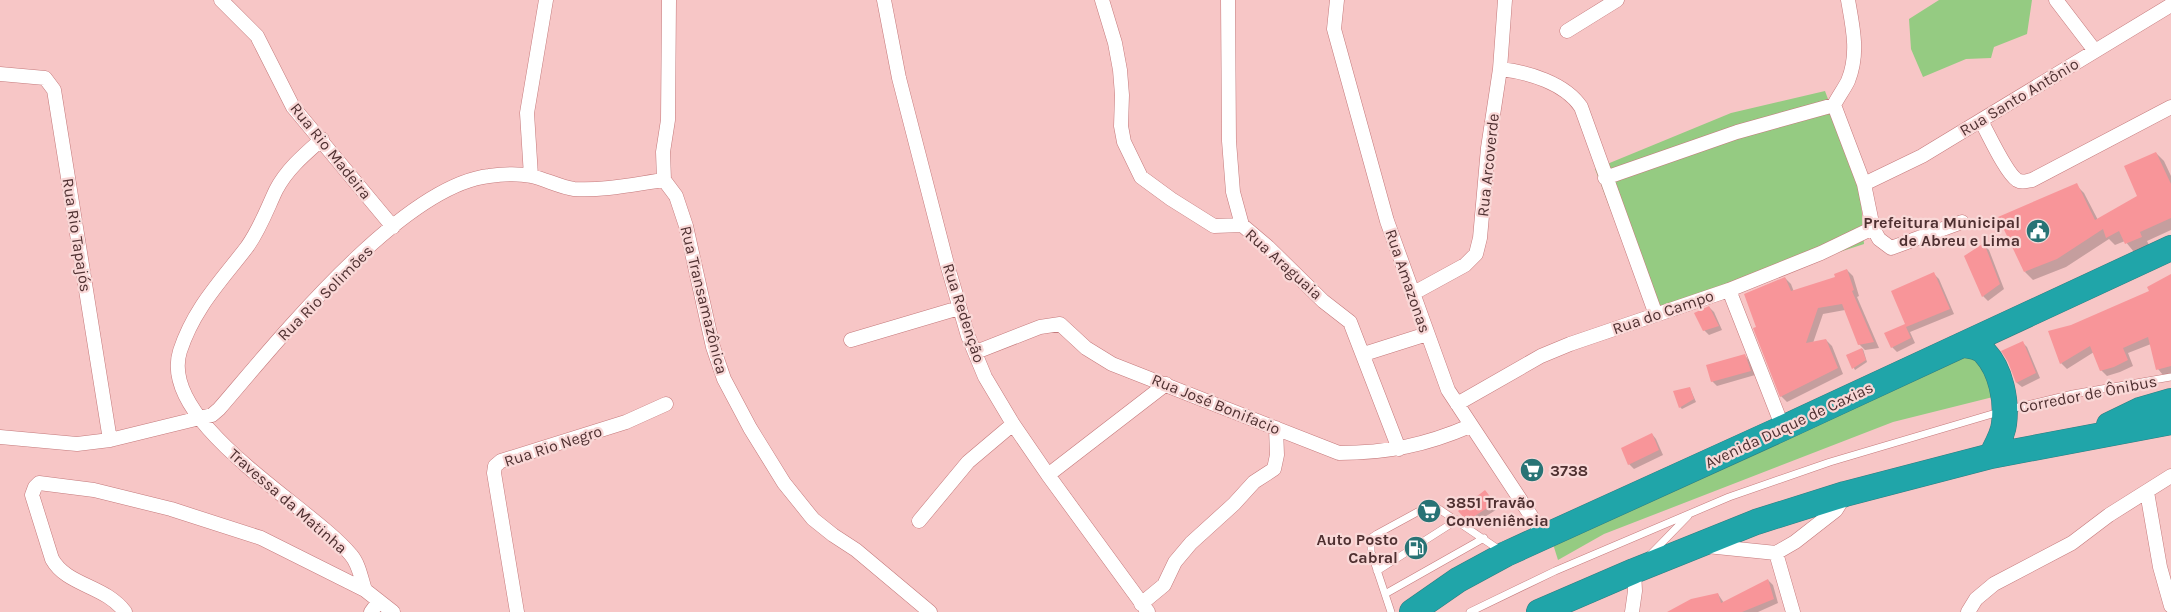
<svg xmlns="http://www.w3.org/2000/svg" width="2171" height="612" viewBox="0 0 2171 612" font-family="Karla,sans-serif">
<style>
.green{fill:#95cb82}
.shadow{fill:#0003}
.building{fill:#f89599}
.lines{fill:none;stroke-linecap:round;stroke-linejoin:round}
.lane-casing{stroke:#c4797b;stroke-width:8}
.street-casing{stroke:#c4797b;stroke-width:15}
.highway-casing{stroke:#307c7f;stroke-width:26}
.lane{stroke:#fff;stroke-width:7}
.street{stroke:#fff;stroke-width:14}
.highway{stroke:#20a5a9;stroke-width:25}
.labels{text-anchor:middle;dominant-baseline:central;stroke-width:4.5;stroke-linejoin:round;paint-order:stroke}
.street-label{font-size:16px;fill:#4f3031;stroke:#f9d8d7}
.poi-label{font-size:16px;font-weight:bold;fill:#4f3031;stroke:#f9d8d7;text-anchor:end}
</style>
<rect width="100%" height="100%" fill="#f7c6c6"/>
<path class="green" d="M 1939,0 L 2032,0 L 2027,34 L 1994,47 L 1991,58 L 1966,59 L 1923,77 L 1911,49 L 1909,19 Z
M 1825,91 L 1860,185 L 1864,244 L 1650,314 L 1595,169 L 1731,113 Z
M 1979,351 L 1997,396 L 1893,422 L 1604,534 L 1558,560 L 1553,544 L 1649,499 Z"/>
<path class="shadow" d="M 2156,153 L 2164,161 L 2171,176 L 2171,230 L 2147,241 L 2149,245 L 2134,252 L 2125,241 L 2115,245 L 2109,239 L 2066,267 L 2033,280 L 2025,272 L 2076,185 L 2084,193 L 2098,220 L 2139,196 Z
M 1984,245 L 1989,250 L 2004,289 L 1988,301 L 1983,296 Z
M 1847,270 L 1853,276 L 1859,296 L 1857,297 L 1879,348 L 1865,350 L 1859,344 L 1845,310 L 1823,314 L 1813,343 L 1826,340 L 1832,346 L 1843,374 L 1787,402 L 1781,396 L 1758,329 L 1785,278 L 1791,284 L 1794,292 L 1837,278 Z
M 1934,274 L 1939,279 L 1954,314 L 1910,332 L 1915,343 L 1897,352 L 1892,347 L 1886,333 L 1907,325 Z
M 2171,275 L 2171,373 L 2163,375 L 2158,369 L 2151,344 L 2128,353 L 2133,366 L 2120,372 L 2107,376 L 2101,370 L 2094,352 L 2067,369 L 2061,363 L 2049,332 L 2071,326 L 2151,291 Z
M 1709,307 L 1714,312 L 1722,330 L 1709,335 L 1704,330 Z
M 2022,342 L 2027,347 L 2040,378 L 2022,387 L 2017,383 Z
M 1863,349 L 1867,362 L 1855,370 L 1847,355 Z
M 1744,355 L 1749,360 L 1755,375 L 1717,386 L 1712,381 Z
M 1690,388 L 1696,402 L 1682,409 L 1680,407 Z
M 1652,434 L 1656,439 L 1663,455 L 1634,469 L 1629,464 Z
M 1485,491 L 1499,508 L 1472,525 L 1468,520 Z
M 1768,580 L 1773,585 L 1778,603 L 1758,612 L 1669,612 L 1718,594 L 1724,603 Z"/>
<path class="building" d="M 2156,152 L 2171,184 L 2171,218 L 2140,232 L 2142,237 L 2125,244 L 2119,231 L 2106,238 L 2103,229 L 2057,259 L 2024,272 L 1998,217 L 2077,183 L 2095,220 L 2137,196 L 2124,166 Z
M 1984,243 L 2000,284 L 1982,297 L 1964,256 Z
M 1847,269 L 1854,290 L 1852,291 L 1874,342 L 1858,345 L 1842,304 L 1818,308 L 1806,343 L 1826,339 L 1838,368 L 1780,397 L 1753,328 L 1756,327 L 1744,294 L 1785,277 L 1791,291 L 1835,277 L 1834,274 Z
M 1934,272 L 1950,309 L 1906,327 L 1911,338 L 1891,348 L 1884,333 L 1905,324 L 1891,291 Z
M 2171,274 L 2171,366 L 2156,370 L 2148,337 L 2123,348 L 2128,360 L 2114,367 L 2100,371 L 2090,346 L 2060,364 L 2048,331 L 2071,325 L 2149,291 L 2147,287 Z
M 1709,306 L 1719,326 L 1703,331 L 1694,313 Z
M 2023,341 L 2036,373 L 2016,383 L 2008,362 L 2001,351 Z
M 1862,348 L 1866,360 L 1852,369 L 1846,355 Z
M 1745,354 L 1751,371 L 1711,382 L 1706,365 Z
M 1690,387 L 1694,399 L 1679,408 L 1673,391 Z
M 1652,433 L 1659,450 L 1628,465 L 1621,448 Z
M 1485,490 L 1495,503 L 1467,521 L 1458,511 Z
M 1768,579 L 1774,599 L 1742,612 L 1667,612 L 1691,599 L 1718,593 L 1721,603 Z"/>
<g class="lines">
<g class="lane-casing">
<path id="lane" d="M 2010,409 L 2073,394 L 2171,377
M 1650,555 L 1688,516
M 1377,571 L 1457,520
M 1385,594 L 1484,538
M 1391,612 L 1371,552 L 1371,538 L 1377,534 L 1423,509 L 1436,507 L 1501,551
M 1470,612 L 1555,571 L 1729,497 L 1830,462 L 1999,412"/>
</g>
<g class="street-casing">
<path id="street" d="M 221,0 L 257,36 L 293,107 L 393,227
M 669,0 L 668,120 L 663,152 L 664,180 L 676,196 L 686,226 L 713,347 L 724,379 L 750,428 L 784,483 L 813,519 L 833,535 L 856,550 L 930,612
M 884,0 L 899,78 L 947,264 L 968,336 L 985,377 L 1013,424 L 1048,475 L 1148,612
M 1102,0 L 1115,43 L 1120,70 L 1122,95 L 1121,126 L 1124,142 L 1141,177 L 1171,199 L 1214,226 L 1242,225
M 1228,0 L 1229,141 L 1233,192 L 1242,225 L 1268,247 L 1323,301 L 1350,322 L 1399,449
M 1337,0 L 1334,29 L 1387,221 L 1448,390 L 1545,537
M 1848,0 C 1853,28 1859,54 1848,81 C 1844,89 1838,97 1834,105 L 1864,184 L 1873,228 L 1879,239 L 1891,248 L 1962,222
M 2056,0 L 2095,51
M 1567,31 L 1617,0
M 1500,69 C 1528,72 1565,83 1581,107 L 1656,315
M 0,74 L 45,78 L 54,90 L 110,440
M 1981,121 C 1988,133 2006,173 2017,180 C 2022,183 2026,181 2032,180 L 2171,107
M 322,139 C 305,154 287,169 276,190 C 267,209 260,229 247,247 C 221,281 194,308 180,351 C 157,423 312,507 351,555 C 359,564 361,578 365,590
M 531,176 L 527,113 L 546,0
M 1605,178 L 1737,132 L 1834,105
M 1864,184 L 1922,156 L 2171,5
M 1729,290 L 1783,428
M 1412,294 L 1465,265 L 1476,254 L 1480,238 L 1488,148 L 1500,69 L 1505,0
M 851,340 L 959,308
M 976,352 L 1040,327 L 1060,324 L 1086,348 L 1112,364 L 1339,453 C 1387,453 1426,445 1470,426
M 1364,354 L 1427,334
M 1457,404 L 1541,356 L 1570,344 L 1729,290 L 1821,253 L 1873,228
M 0,437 L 77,444 L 110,440 L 212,415 L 219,409 C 276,343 401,186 489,176 C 503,174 517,173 531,176 C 545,179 560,187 574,189 C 604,191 635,184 664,180
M 1048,475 L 1166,384
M 2147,492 L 2160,567 L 2171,606
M 919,521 L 968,462 L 1013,424
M 1707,546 L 1776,553 L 1795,542 L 1836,510 L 1845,495
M 1776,553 L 1793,612
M 1141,604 L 1164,585 L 1175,562 L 1191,543 L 1234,504 L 1254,482 L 1274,469 L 1277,455 L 1276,428
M 125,612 C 105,585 67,586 52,559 L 32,495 L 35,487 L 39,483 L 94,490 L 171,509 L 261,538 L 365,590 L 393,612
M 371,612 L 379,601
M 517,612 L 494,473 L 495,466 L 501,461 L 626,422 L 666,404
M 1632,612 L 1635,591 L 1634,571
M 1968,612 L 1976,599 L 1994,584 L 2072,543 L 2109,515 L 2171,476"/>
</g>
<g class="highway-casing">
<path id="highway" d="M 1964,345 C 1971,346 1980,347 1985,353 C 2001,370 2007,401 2004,424 C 2003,435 1996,446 1991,456
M 2109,425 L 2140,410 L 2171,401
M 1412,612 L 1458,580 L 1506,554 L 1783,428 L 2171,248
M 1539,612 L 1634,571 L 1756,522 L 1845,494 L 1991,456 L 2171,422"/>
</g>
<use href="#lane" class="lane"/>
<use href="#street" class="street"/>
<use href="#highway" class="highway"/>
</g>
<defs>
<g id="civic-disc" transform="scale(1.25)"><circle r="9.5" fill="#287375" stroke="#f9d8d7"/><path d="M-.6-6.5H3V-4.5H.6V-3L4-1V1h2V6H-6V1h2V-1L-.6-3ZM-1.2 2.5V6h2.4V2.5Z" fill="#fff"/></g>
<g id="supermarket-disc" transform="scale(1.25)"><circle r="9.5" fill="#287375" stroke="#f9d8d7"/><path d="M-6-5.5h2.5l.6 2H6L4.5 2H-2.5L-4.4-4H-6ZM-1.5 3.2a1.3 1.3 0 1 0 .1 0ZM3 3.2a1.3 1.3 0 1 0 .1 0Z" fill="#fff"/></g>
<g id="fuel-disc" transform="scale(1.25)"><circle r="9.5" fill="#287375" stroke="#f9d8d7"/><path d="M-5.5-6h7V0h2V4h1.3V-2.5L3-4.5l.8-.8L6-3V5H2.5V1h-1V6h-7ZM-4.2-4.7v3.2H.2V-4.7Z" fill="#fff"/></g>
</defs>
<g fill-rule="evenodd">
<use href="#civic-disc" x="2038" y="231"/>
<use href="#supermarket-disc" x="1532" y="470"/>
<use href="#supermarket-disc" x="1429" y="511"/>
<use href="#fuel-disc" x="1416" y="548"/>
</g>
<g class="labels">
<g class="street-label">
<text transform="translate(2019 97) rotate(-31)">Rua Santo Antônio</text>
<text transform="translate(331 151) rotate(51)">Rua Rio Madeira</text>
<text transform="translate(1488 165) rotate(-84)">Rua Arcoverde</text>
<text transform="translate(77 235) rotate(81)">Rua Rio Tapajós</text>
<text transform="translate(1284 264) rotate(42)">Rua Araguaia</text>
<text transform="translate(1408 281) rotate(71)">Rua Amazonas</text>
<text transform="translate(325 293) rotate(-45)">Rua Rio Solimões</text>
<text transform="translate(704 300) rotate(76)">Rua Transamazônica</text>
<text transform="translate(1663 312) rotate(-19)">Rua do Campo</text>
<text transform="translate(964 313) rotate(72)">Rua Redenção</text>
<text transform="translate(2088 394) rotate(-11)">Corredor de Ônibus</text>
<text transform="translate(1216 404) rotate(22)">Rua José Bonifacio</text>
<text transform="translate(1789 425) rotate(-25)">Avenida Duque de Caxias</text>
<text transform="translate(553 446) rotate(-18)">Rua Rio Negro</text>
<text transform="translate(288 501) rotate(41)">Travessa da Matinha</text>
</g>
<g class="poi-label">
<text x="2020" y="222">Prefeitura Municipal<tspan x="2020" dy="18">de Abreu e Lima</tspan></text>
<text x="1550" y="470" text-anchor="start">3738</text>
<text x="1446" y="502" text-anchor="start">3851 Travão<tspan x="1446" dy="18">Conveniência</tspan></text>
<text x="1398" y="539">Auto Posto<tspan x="1398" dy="18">Cabral</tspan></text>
</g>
</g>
</svg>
